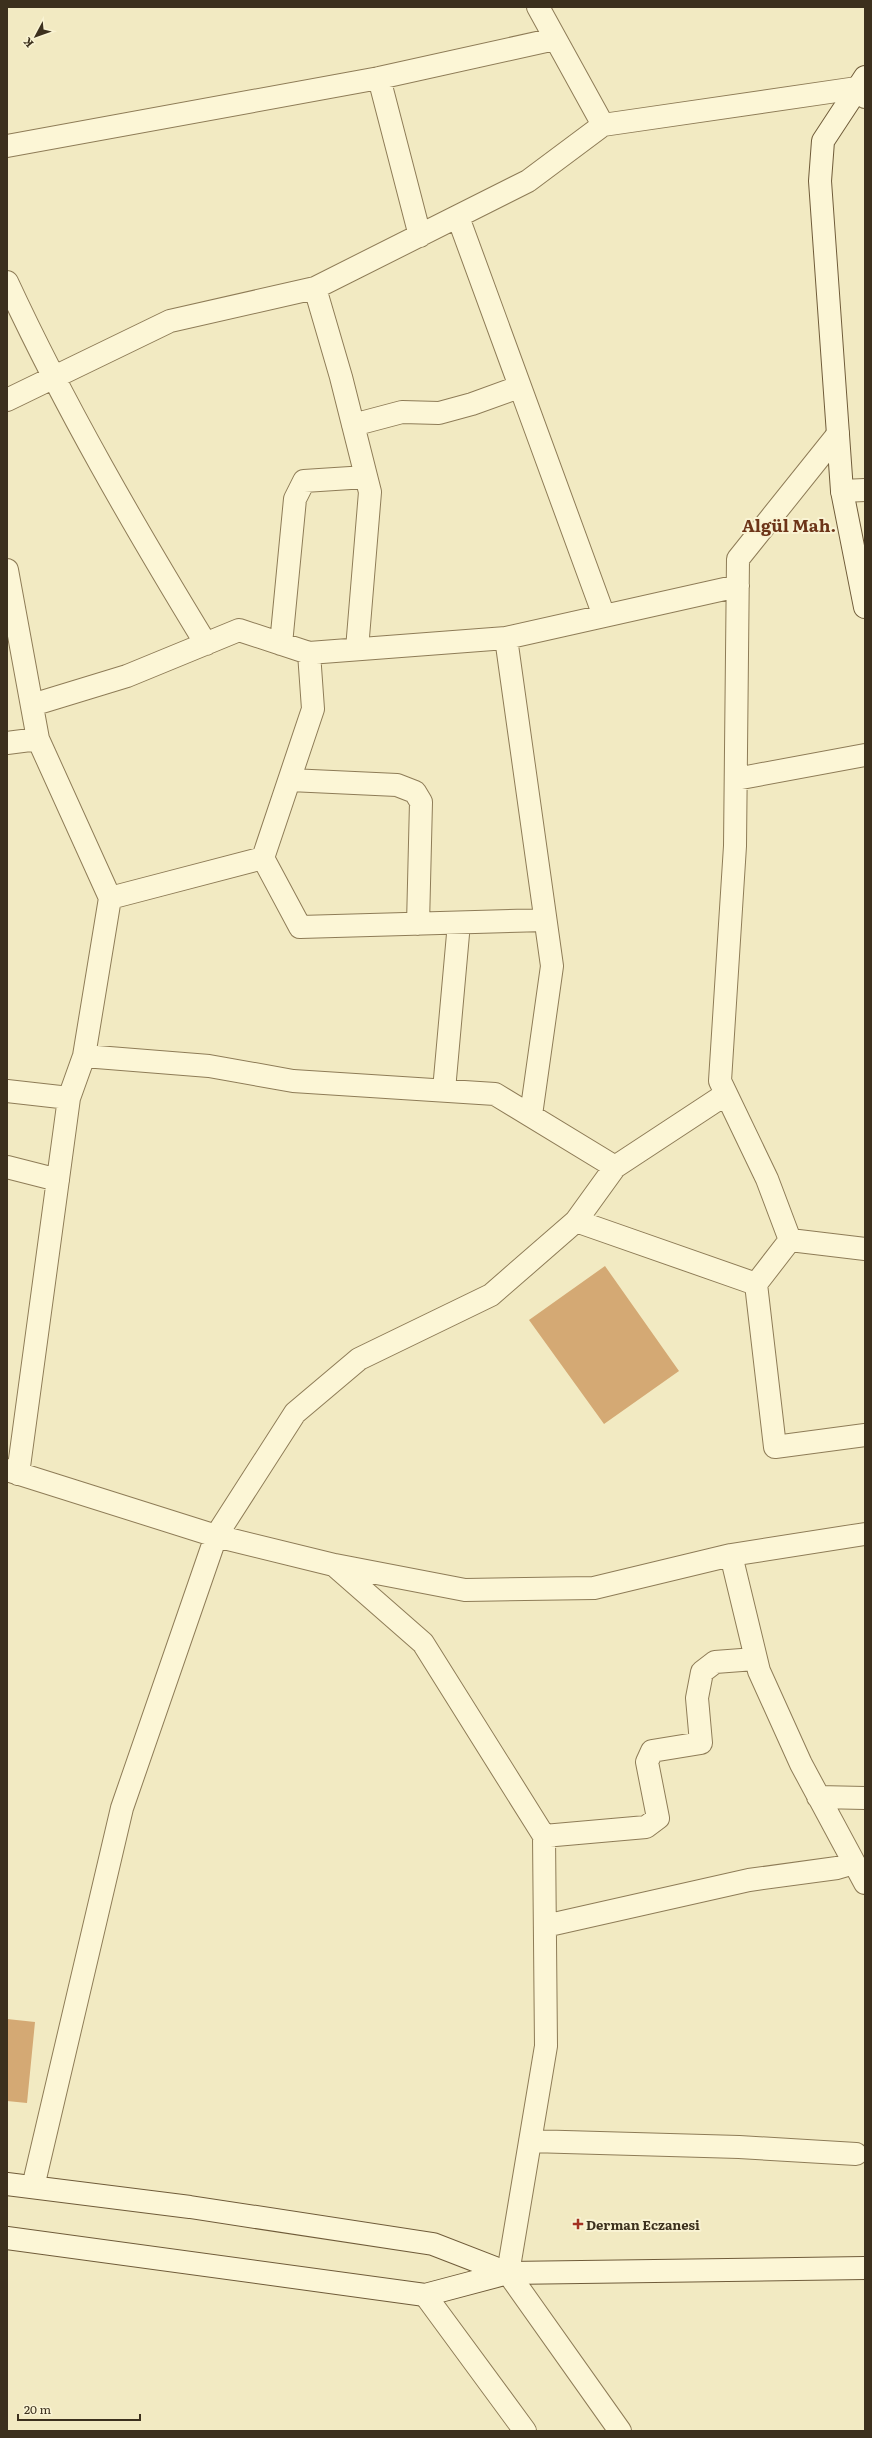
<svg xmlns="http://www.w3.org/2000/svg" width="872" height="2438" viewBox="0 0 872 2438" font-family="Literata,serif">
<style>
.building{fill:#d4a974}
.lines{fill:none;stroke-linecap:round;stroke-linejoin:round}
.street-casing{stroke:#8e7c57;stroke-width:24}
.secondary-casing{stroke:#705c3a;stroke-width:24}
.street{stroke:#fcf6d6;stroke-width:22}
.secondary{stroke:#fcf6d6;stroke-width:22}
.poi-dot{fill:#a33121;stroke:#f9f3d3;stroke-width:1.5}
.labels{text-anchor:middle;dominant-baseline:central;stroke-width:4;stroke-linejoin:round;paint-order:stroke}
.poi-label{font-size:13px;font-weight:bold;fill:#3c301d;stroke:#f9f3d3;text-anchor:start}
.district-label{font-size:17px;font-weight:bold;fill:#6d3518;stroke:#f9f3d3}
</style>
<rect width="100%" height="100%" fill="#f2eac2"/>
<path class="building" d="M 605,1266 L 679,1371 L 604,1424 L 529,1320 Z
M 7,2019 L 35,2022 L 27,2103 L 7,2101 Z"/>
<g class="lines">
<g class="street-casing">
<path id="street" d="M 538,7 L 603,125
M 379,78 L 420,236
M 7,146 L 379,78 L 555,39
M 458,217 L 604,616
M 7,282 C 65,407 134,526 206,644
M 315,288 L 341,377 L 370,492 L 357,649
M 7,400 L 170,321 L 315,288 L 528,181 L 603,125 L 857,88 L 865,97
M 353,425 L 402,412 L 439,413 L 472,404 L 519,387
M 842,491 L 865,490
M 7,570 L 38,739 L 110,898 L 84,1056 L 69,1098 L 18,1474
M 506,638 L 552,966 L 531,1115
M 281,644 L 295,499 L 304,481 L 366,477
M 309,653 L 313,709 L 263,858 L 300,927 L 545,920
M 32,705 L 127,676 L 239,630 L 309,653 L 506,638 L 738,586
M 7,743 L 38,739
M 736,779 L 865,755
M 290,780 L 397,785 L 415,792 L 421,802 L 418,924
M 110,898 L 263,858
M 444,1090 L 459,923
M 7,1091 L 69,1098
M 7,1167 L 58,1180
M 615,1167 L 726,1094
M 576,1221 L 756,1284
M 790,1240 L 767,1179 L 720,1081 L 735,846 L 738,559 L 838,434
M 790,1240 L 756,1284 L 775,1447 L 865,1435
M 790,1240 L 865,1249
M 7,1470 L 216,1536 L 334,1565 L 423,1643 L 544,1836 L 546,2046 L 508,2273 L 620,2431
M 731,1555 L 759,1671 L 801,1764 L 865,1883
M 335,1565 L 465,1590 L 594,1588 L 731,1555 L 865,1534
M 818,1797 L 865,1798
M 544,1836 L 646,1827 L 658,1818 L 647,1762 L 652,1751 L 701,1743 L 697,1698 L 702,1672 L 715,1662 L 755,1659
M 545,1926 L 749,1880 L 837,1868 L 854,1863
M 530,2141 L 739,2147 L 856,2154
M 33,2187 L 122,1808 L 216,1536 L 295,1413 L 359,1359 L 491,1295 L 576,1221 L 615,1167 L 495,1094 L 293,1081 L 209,1066 L 84,1056
M 425,2295 L 525,2431"/>
</g>
<g class="secondary-casing">
<path id="secondary" d="M 865,77 L 823,141 L 820,181 L 842,491 L 865,607
M 7,2184 L 190,2207 L 433,2244 L 508,2273
M 7,2238 L 425,2295 L 508,2273 L 865,2268"/>
</g>
<use href="#street" class="street"/>
<use href="#secondary" class="secondary"/>
</g>
<path class="poi-dot" d="M576 2218h4v4h4v4h-4v4h-4v-4h-4v-4h4z"/>
<g class="labels">
<g class="poi-label">
<text x="586" y="2224">Derman Eczanesi</text>
</g>
<g class="district-label">
<text x="789" y="524">Algül Mah.</text>
</g>
</g>
<rect width="872" height="2438" fill="none" stroke="#3c301d" stroke-width="16"/>
<g transform="translate(36 36) rotate(229)" stroke="#f9f3d3" stroke-width="3" paint-order="stroke">
<path d="M0-3L7 15L0 10L-7 15Z" fill="#3c301d"/>
<text y="-6" font-size="11" font-weight="bold" text-anchor="middle" fill="#3c301d">K</text>
</g>
<path d="M18 2414v6h122v-6" fill="none" stroke="#3c301d" stroke-width="2"/>
<text x="24" y="2414" font-size="12" fill="#3c301d" stroke="#f9f3d3" stroke-width="3" paint-order="stroke">20 m</text>
</svg>
